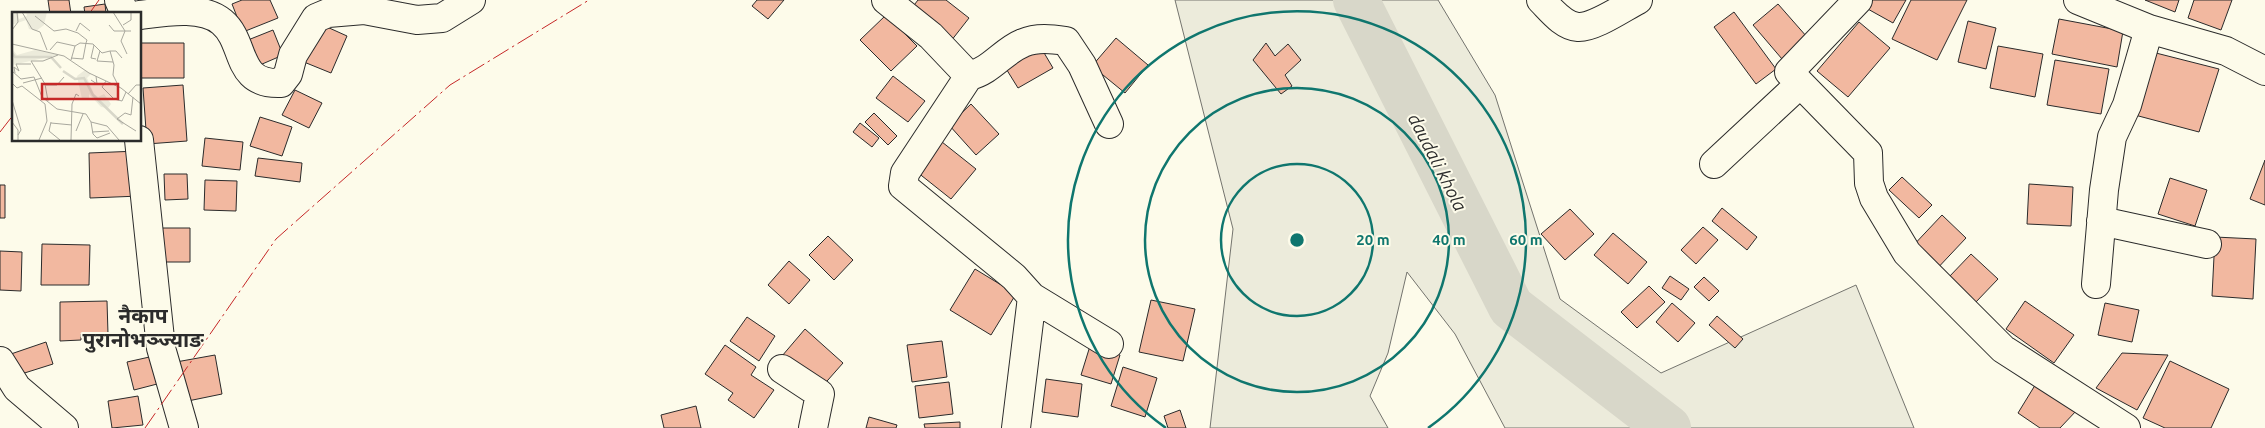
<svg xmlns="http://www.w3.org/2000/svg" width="2265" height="428" viewBox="0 0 2265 428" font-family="Ubuntu,'Noto Sans Devanagari',sans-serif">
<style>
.green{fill:#ecebdb;stroke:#74746e}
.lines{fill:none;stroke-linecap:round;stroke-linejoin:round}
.river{stroke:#d8d7c9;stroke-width:46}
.building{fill:#f2b8a0;stroke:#2b2b2b}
.minor-casing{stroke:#2b2b2b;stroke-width:30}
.minor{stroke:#fdfbea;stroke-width:28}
.power{stroke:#c62828;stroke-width:1;stroke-dasharray:18 4 2.5 4;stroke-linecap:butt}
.ring{fill:none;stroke:#0f766e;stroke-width:2.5}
.labels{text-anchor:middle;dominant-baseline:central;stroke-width:4;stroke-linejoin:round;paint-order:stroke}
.water-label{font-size:18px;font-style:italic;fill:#2b2b2b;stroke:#fdfbea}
.district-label{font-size:21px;font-weight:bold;fill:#2b2b2b;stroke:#fdfbea}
.inset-river{fill:none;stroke:#d8d7c9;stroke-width:2.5}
.inset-road{fill:none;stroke:#a9a89e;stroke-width:1}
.view{fill:#c62828;fill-opacity:0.15;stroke:#c62828;stroke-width:2.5}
.inset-edge{fill:none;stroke:#2b2b2b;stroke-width:2.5}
.centre{fill:#0f766e;stroke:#fdfbea;stroke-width:2.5}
.ring-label{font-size:15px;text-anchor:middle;font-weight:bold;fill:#0f766e;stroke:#fdfbea;stroke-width:4;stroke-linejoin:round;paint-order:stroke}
</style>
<rect width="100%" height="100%" fill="#fdfbea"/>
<path class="green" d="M 1175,0 L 1438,0 L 1495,95 L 1560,299 L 1661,373 L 1856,285 L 1914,428 L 1505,428 L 1455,334 L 1407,272 L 1388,353 L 1370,396 L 1388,428 L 1210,428 L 1233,229 Z"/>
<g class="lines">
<path class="river" d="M 1356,0 L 1511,307 L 1668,428"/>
</g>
<path class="building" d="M 48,0 L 69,0 L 71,14 L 50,14 Z
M 242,0 L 270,0 L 278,18 L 243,32 L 232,4 Z
M 757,0 L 784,0 L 768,19 L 752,6 Z
M 918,0 L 946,0 L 969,18 L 951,41 L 911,9 Z
M 1870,0 L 1906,0 L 1893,23 L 1866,8 Z
M 1911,0 L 1967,0 L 1937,60 L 1892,39 Z
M 2145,0 L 2179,0 L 2175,12 Z
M 2194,0 L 2232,0 L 2221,30 L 2188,18 Z
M 105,4 L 106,14 L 85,14 L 84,7 Z
M 1778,4 L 1807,37 L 1782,59 L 1753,25 Z
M 1734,12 L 1776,69 L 1756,84 L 1714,27 Z
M 886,15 L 917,46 L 891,71 L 860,40 Z
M 2059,19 L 2123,31 L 2117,67 L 2052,54 Z
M 1968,21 L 1996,28 L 1986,69 L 1958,62 Z
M 316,22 L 347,36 L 331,73 L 299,60 Z
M 1859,22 L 1890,48 L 1848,97 L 1817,71 Z
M 273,30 L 283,55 L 253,68 L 243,42 Z
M 1116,38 L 1148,65 L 1125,93 L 1092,66 Z
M 140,43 L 184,43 L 184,78 L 140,78 Z
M 1266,43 L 1275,56 L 1288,44 L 1301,60 L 1285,75 L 1292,86 L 1281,94 L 1253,60 Z
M 1040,46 L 1053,68 L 1018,88 L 1005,67 Z
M 1998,46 L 2043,54 L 2035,97 L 1990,88 Z
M 2152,52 L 2219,69 L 2199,132 L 2131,114 Z
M 2055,60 L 2109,69 L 2101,114 L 2047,105 Z
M 893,76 L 925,101 L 908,122 L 876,98 Z
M 183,85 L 187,141 L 147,144 L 143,88 Z
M 295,90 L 322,103 L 309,128 L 282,115 Z
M 971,104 L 999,134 L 976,155 L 949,125 Z
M 874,113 L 897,136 L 888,145 L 865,122 Z
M 260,117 L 292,127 L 282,156 L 250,146 Z
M 860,123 L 879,138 L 872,147 L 853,132 Z
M 205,138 L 243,142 L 240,170 L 202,166 Z
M 937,138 L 976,169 L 951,199 L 912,168 Z
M 138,151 L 140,196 L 90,198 L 89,153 Z
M 258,158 L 302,163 L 300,182 L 255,176 Z
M 2265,160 L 2265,205 L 2250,199 Z
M 164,174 L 187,174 L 188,199 L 165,200 Z
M 1902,177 L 1932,205 L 1919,218 L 1889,190 Z
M 2170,178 L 2207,190 L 2195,226 L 2158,214 Z
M 205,180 L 237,181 L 236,211 L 204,210 Z
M 2029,184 L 2073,187 L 2071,226 L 2027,224 Z
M 0,185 L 5,185 L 5,218 L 0,218 Z
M 1722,208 L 1757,237 L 1747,250 L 1712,221 Z
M 1570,209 L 1594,234 L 1565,260 L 1541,234 Z
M 1942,215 L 1966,238 L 1933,273 L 1909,250 Z
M 1703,227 L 1718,240 L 1696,264 L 1681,250 Z
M 154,228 L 190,228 L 190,262 L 154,262 Z
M 1613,233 L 1647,262 L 1628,284 L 1594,255 Z
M 828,236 L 853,260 L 834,280 L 809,255 Z
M 2215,237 L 2256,239 L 2253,299 L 2212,296 Z
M 42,244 L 90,245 L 89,285 L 41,285 Z
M 0,251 L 22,252 L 21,291 L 0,290 Z
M 1971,254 L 1998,279 L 1975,303 L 1948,278 Z
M 789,261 L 810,280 L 789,304 L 768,285 Z
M 975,269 L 1016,294 L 991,335 L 950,310 Z
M 1670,276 L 1689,289 L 1681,300 L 1662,288 Z
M 1704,277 L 1719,291 L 1709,301 L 1694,287 Z
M 1649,286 L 1665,302 L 1637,328 L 1621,312 Z
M 1151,300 L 1195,309 L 1183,361 L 1139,352 Z
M 107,301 L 108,334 L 81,334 L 81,340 L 60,341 L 60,302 Z
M 2025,301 L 2074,335 L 2054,363 L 2006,329 Z
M 1672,303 L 1695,323 L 1678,342 L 1656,322 Z
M 2105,303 L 2139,310 L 2132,342 L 2098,335 Z
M 1717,316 L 1743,339 L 1735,348 L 1709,325 Z
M 747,317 L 775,336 L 759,361 L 730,341 Z
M 805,329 L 843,363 L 820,389 L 782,356 Z
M 942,341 L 947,377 L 912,382 L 907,345 Z
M 46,342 L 53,364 L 15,376 L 8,355 Z
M 725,345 L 756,367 L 751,375 L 774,390 L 754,418 L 728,400 L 733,393 L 705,374 Z
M 1090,346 L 1120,355 L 1111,384 L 1081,375 Z
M 2122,353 L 2168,355 L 2137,410 L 2096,388 Z
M 215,355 L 222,394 L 183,402 L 176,362 Z
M 154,356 L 161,383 L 134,390 L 127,362 Z
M 2170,361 L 2229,389 L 2211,428 L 2165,428 L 2143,418 Z
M 1123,367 L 1157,378 L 1145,417 L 1111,406 Z
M 1046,379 L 1082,384 L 1078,417 L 1042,412 Z
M 949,382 L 953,414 L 919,418 L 915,386 Z
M 2037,382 L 2077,410 L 2060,428 L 2040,428 L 2018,413 Z
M 138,396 L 143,425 L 112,428 L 108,401 Z
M 696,406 L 701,428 L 664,428 L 661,415 Z
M 1180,410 L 1186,428 L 1168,428 L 1164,416 Z
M 869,417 L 897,425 L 896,428 L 866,428 Z
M 960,422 L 960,428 L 925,428 L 924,424 Z"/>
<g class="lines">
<g class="minor-casing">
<path id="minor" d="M 119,0 L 125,14
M 886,0 L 931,36 L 969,76 L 905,173 L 903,186 L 1014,277 L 1032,297
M 1541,0 C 1551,10 1563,26 1578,27 C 1594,28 1624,7 1638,0
M 1858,0 L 1789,72 L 1868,153 L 1869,183 L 1874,198 L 1907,253 L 2003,349 L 2126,428
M 2078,0 L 2149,29 L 2226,51 L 2265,71
M 140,15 C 164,12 202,5 222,22 C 247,43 234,85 281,83 L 288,74 L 293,55 L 316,18 L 328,13 L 364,10 L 417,20 L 442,18 L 471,0
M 969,76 C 991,71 1003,51 1023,43 C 1037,37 1052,39 1066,41 L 1082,65 L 1109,124
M 139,140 L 161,348 L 184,428
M 1714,164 L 1800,84
M 2101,221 L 2207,244
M 2096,284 L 2104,190 L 2112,137 L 2127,105 L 2149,29
M 0,361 L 17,388 L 64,428
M 782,369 L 820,394 L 813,428
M 1016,428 L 1032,297 L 1109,344"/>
</g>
<use href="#minor" class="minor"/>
<path class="power" d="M 89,14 L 99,0
M 0,132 L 14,114
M 145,428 L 276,239 L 450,85 L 589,0"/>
</g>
<g class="ring">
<circle cx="1297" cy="240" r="76"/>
<circle cx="1297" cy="240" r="152"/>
<path d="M1166 428A229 229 0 1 1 1428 428"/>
</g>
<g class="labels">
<g class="water-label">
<text transform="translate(1438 162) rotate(63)">daudali khola</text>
</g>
<g class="district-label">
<text x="143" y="315">नैकाप<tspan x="143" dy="24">पुरानोभञ्ज्याङ</tspan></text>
</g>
</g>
<g transform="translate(12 12)">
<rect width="129" height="129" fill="#fdfbea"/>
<path d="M 0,0 L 6,0 L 7,7 L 15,4 L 14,0 L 35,0 L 32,13 L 24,19 L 17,17 L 14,8 L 0,13 ZM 0,37 L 5,43 L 23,38 L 46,43 L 0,53 ZM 73,58 L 79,62 L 75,66 L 82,82 L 86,85 L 92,82 L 99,92 L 96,96 L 89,95 L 77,82 L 77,87 L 70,87 L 65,64 Z" fill="#ecebdb"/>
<path class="inset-river" d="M 0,41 L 3,45 L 39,45 L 49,56M 51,59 L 63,67 L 72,66 L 81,83 L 111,112"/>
<path class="inset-road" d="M 10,0 L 20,17 L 28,20 L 35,38M 101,0 L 113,19 L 109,29 L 115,42M 23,4 L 42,19 L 54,17 L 66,21 L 75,28 L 74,31M 97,13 L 102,19 L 119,19M 111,13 L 119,8 L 119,0M 0,18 L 6,10 L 5,0M 64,19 L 68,11 L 78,19M 0,32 L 52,44 L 77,61 L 109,76 L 129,92M 82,33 L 79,46 L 84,47M 38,38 L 45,30 L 63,34M 88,39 L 85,49 L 101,50M 98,39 L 104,39 L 110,46M 59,46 L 71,47 L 74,31M 59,48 L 63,34 L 68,31 L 81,32 L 90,41 L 98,39 L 102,53 L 101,63 L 107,75M 0,59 L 9,67 L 22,65 L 30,85 L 45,97 L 74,102 L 79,110 L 95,114 L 107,128M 3,61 L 2,55 L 7,59 L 4,52 L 19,52M 79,68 L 85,72 L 84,64M 94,69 L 90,75 L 102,87 L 110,89 L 114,80M 0,71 L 5,76 L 10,74 L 33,92M 11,71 L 30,66M 34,73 L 45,73 L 52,65M 116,82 L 124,73 L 129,73M 121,85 L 119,103 L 113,101 L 105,107 L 124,119M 0,88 L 9,118 L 6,123M 36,89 L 33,72 L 19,49 L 31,49 L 46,43M 0,110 L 6,118 L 6,128M 39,110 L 37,119 L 48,128M 79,110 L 81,122 L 85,126 L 98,121M 39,111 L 60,113M 64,119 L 71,102M 80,120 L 97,119M 27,128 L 35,109 L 33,92M 59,128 L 60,92 L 64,82 L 67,84"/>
<path class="view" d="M 30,72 L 106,72 L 106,87 L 30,87 Z"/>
<rect width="129" height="129" class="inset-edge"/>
</g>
<circle cx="1297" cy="240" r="8" class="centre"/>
<g class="ring-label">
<text x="1373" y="245">20 m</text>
<text x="1449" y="245">40 m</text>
<text x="1526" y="245">60 m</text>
</g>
</svg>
